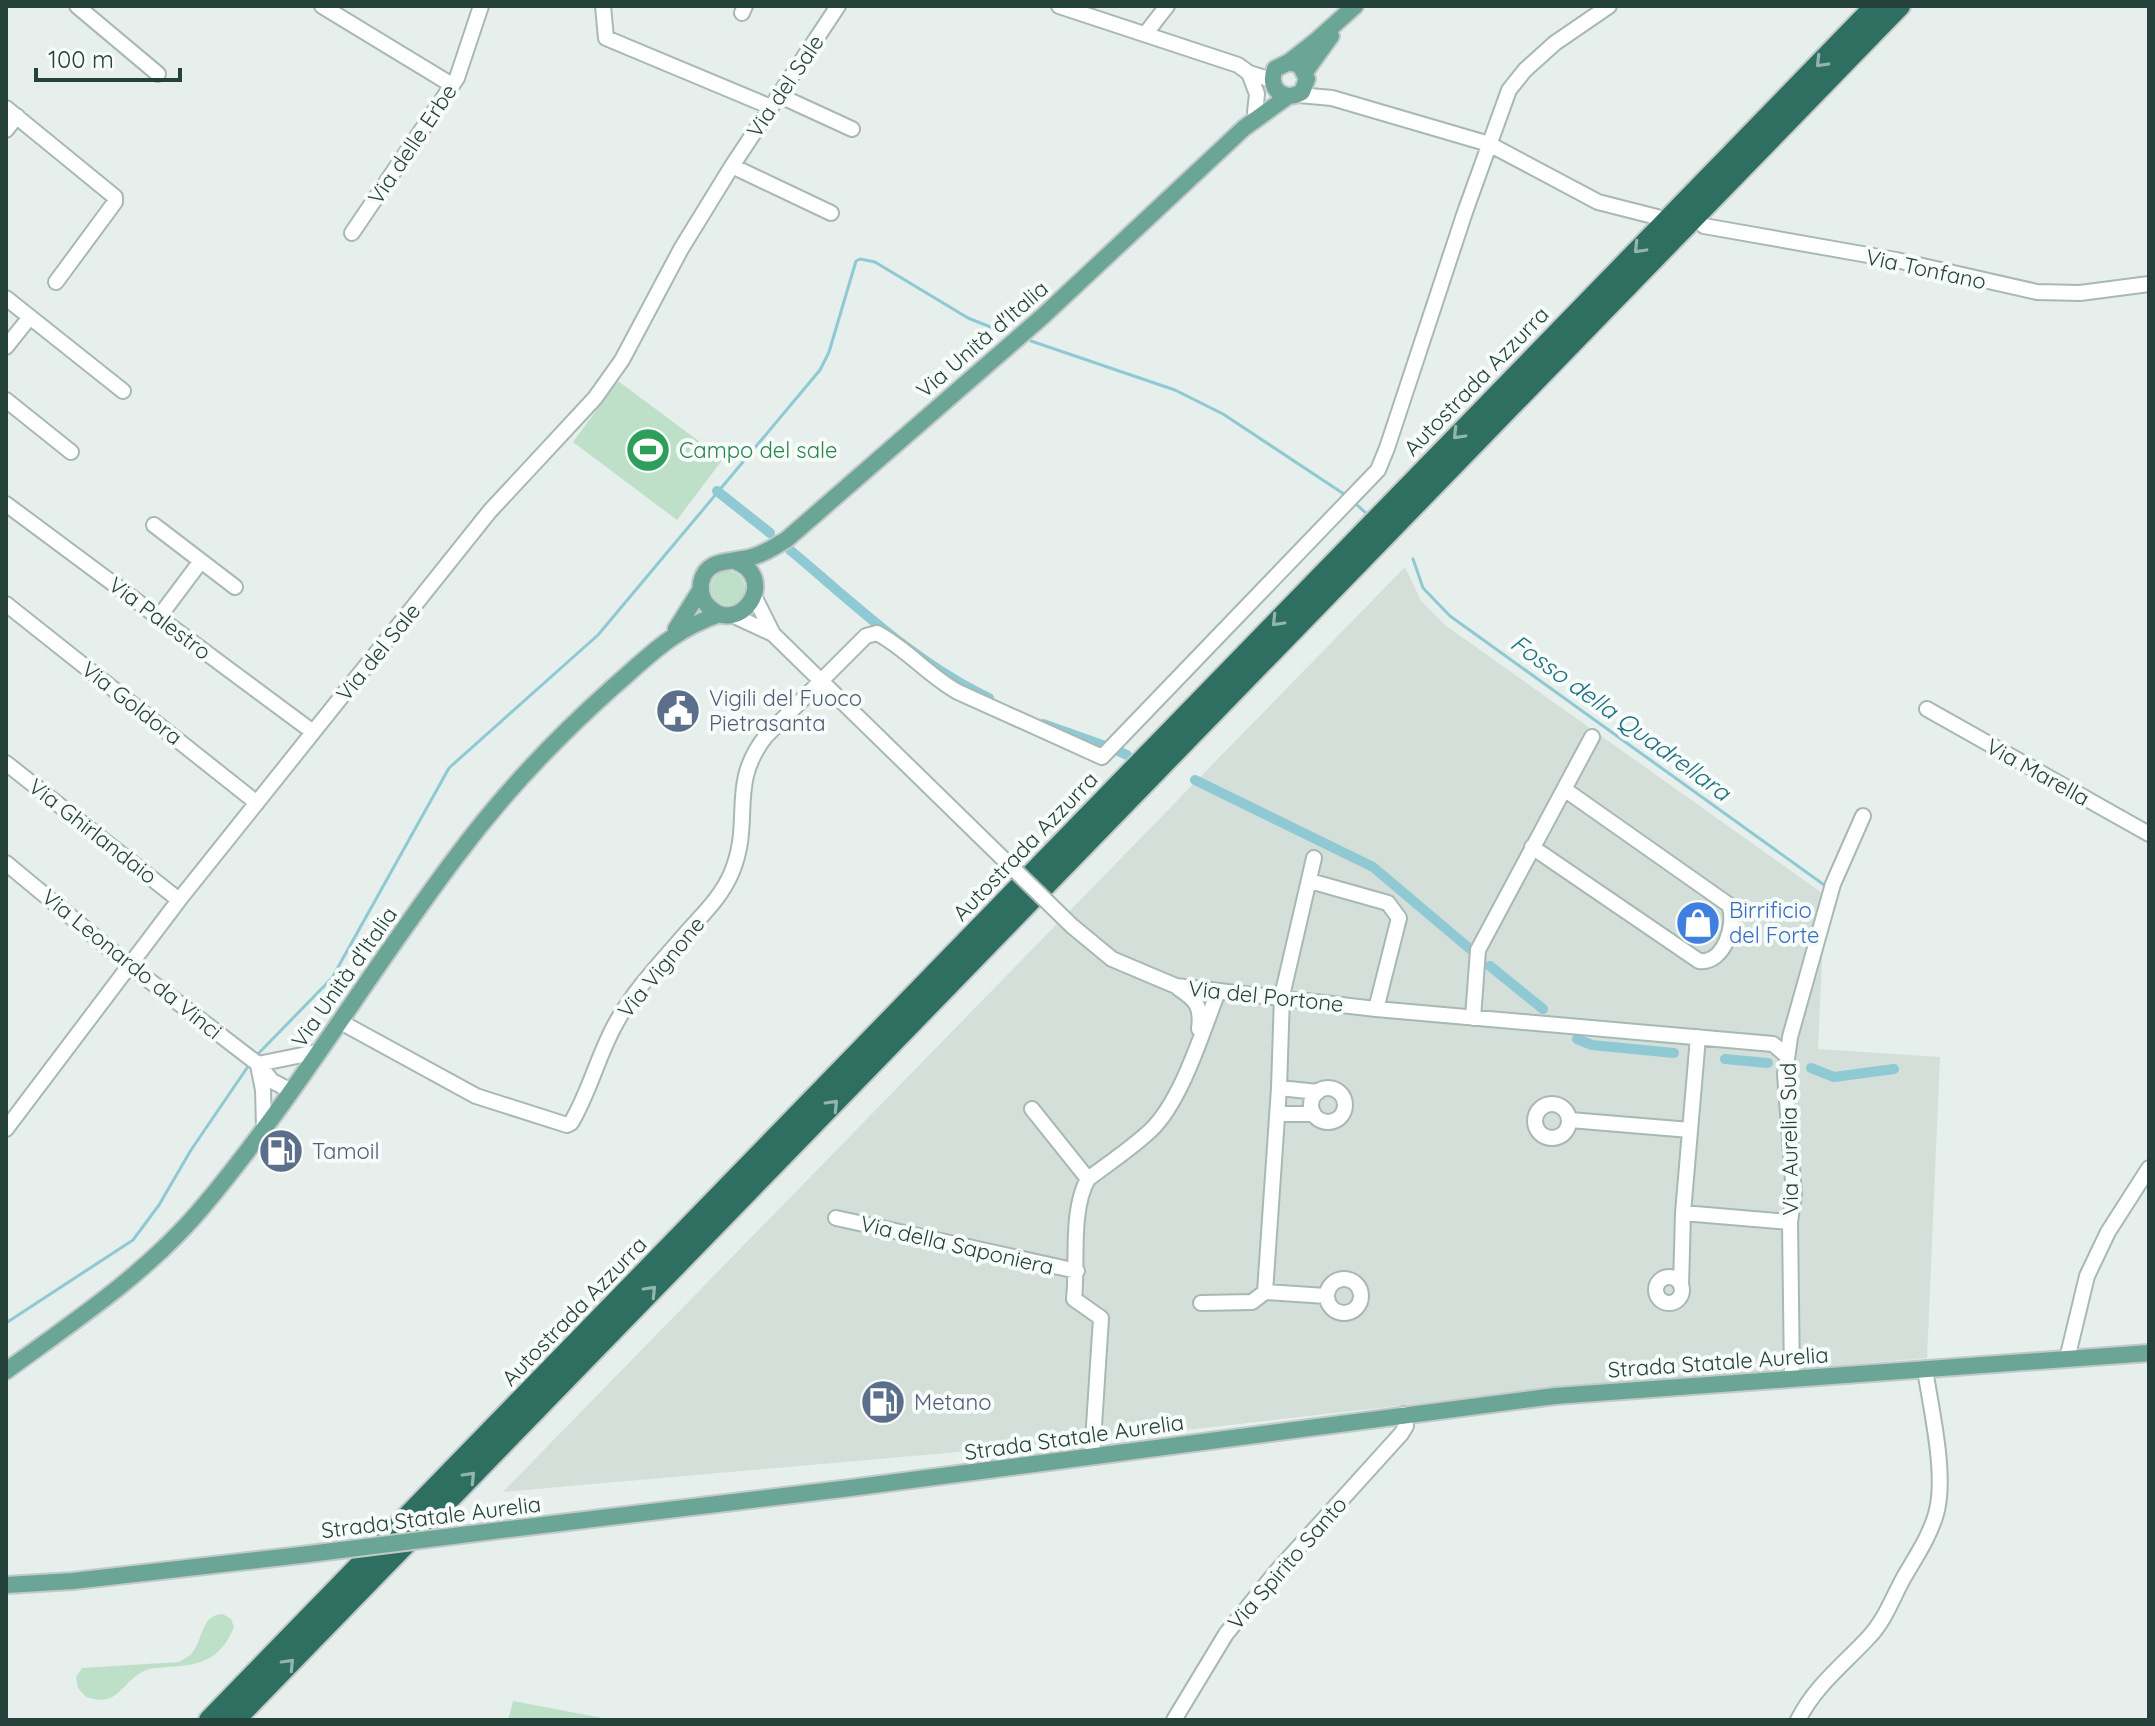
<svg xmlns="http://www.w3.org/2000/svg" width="2155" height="1726" viewBox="0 0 2155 1726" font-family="Quicksand,sans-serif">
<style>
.built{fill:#d4dfda}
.green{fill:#bfe0c8}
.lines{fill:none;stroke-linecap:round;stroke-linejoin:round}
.stream{stroke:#8ec9d4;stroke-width:3}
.canal{stroke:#8ec9d4;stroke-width:10}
.minor-casing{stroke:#a8b8b2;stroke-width:18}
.major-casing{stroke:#c2cac8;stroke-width:20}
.highway-casing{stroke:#c2cac8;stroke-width:24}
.minor{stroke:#fff;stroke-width:14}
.major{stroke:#6aa596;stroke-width:16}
.highway{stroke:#2f6f62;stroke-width:20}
.minor-bridge-casing{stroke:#a8b8b2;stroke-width:18;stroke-linecap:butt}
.major-bridge-casing{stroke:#c2cac8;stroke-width:20;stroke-linecap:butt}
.minor-bridge{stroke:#fff;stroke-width:14}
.major-bridge{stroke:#6aa596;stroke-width:16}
.oneway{stroke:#93b5ae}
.labels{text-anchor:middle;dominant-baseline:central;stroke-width:8;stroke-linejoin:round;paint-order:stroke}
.street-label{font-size:22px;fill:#24423a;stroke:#f7fbf9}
.leisure-label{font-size:22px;fill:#27864d;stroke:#f7fbf9;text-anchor:start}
.service-label{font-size:22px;fill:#4e5e75;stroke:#f7fbf9;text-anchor:start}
.shop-label{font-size:22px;fill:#366cbe;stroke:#f7fbf9;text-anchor:start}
.water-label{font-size:24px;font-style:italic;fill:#1c6f80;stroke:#f7fbf9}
</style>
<rect width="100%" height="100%" fill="#e6efeb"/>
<path class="built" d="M 1405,567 L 1421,601 L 1445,625 L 1825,895 L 1818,1049 L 1940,1057 L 1927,1358 L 1530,1391 L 1105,1439 L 503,1492 Z"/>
<path class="green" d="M 618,381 L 723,459 L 677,520 L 573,442 Z
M711 588a17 17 0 1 1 34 0a17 17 0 1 1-34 0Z
M 223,1614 L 231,1619 L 234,1627 C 221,1659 202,1665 169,1667 C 161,1668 152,1667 144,1671 C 120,1683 119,1708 86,1697 L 78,1688 L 76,1677 L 82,1668 L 178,1662 C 179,1662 188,1657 190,1655 C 204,1642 199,1615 223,1614 Z
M 513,1701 L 613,1720 L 508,1720 Z"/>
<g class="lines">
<path class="stream" d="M 1031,341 L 1175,390 L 1223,414 L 1347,496
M 1356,504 L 1367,514
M 1413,559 L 1423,588 L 1450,616 L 1827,887
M 256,1056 L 332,978 L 449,768 L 598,635 L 820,370 L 829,352 L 856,261 L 860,259 L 875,262 L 968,318 L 1003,332
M 6,1323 L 133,1240 L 159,1205 L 191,1150 L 249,1065"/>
<path class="canal" d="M 717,491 L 770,533
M 790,550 C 851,601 916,664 989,698
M 1043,724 L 1105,746
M 1116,750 L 1127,755
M 1195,780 L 1373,867 L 1470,949
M 1490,966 L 1543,1009
M 1577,1039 L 1592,1045 L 1674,1053
M 1725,1059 L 1768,1063
M 1811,1068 L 1834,1077 L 1894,1069"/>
<g class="minor-casing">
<path id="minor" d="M 77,6 L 158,74
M 322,6 L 452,85
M 603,6 L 606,38 L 771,107
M 1059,6 L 1238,65 L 1249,73 L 1272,80
M 742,13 L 745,6
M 1146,33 L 1167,6
M 1249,73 L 1257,94 L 1255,112
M 778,95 L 852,129
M 1299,95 L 1332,98 L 1489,144 L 1598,202 L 1657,217
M 6,108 L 115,197 L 115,202 L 56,282
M 6,130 L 17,116
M 732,166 L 831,213
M 1704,226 L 1896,260 L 2037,292 L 2080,293 L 2149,284
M 352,233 L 457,78 L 481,6
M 6,298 L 123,391
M 6,347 L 30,317
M 6,400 L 71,452
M 6,504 L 313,732
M 154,525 L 235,587
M 754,596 L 773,634 L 989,845
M 6,604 L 257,803
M 732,615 L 773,634
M 159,617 L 201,561
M 1927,709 L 2149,834
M 6,763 L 179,900
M 1532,847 L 1699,961 C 1724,964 1737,924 1729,905 L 1564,789
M 6,863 L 129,965 L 258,1064 L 272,1081 L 291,1091
M 1310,881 L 1388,903 L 1399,918 L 1376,1009
M 1072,926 L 1112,959 L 1176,986 L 1376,1009 L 1773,1044 L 1787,1056
M 1178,988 C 1196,1000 1202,1006 1199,1029
M 1473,1018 L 1478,950 L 1592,737
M 339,1021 L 476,1096 L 567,1125 L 571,1123 C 590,1091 598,1055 616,1023 C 634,990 663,960 687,932 C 704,913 721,897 731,874 C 754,821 727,785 766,736 L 866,636 L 877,633 C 907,649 929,676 958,692 L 1102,757 L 1378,470 L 1387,448 L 1465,212 L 1509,90 L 1525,70 L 1555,43 L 1609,6
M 258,1064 L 317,1052
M 258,1065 L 263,1090 L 264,1127
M 1279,1088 L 1318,1092
M1311 1105a17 17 0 1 1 34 0a17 17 0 1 1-34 0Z
M1535 1121a17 17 0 1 1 34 0a17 17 0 1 1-34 0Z
M 1032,1109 L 1088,1179 C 1109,1163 1132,1148 1151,1130 C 1182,1100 1202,1032 1218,992
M 1278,1114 L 1314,1114
M 1570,1120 L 1690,1130
M 6,1129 L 179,900 L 490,511 L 595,398 L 622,360 L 681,249 L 732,166 L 838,6
M 1088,1179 C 1070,1210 1078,1264 1074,1299 L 1101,1318 L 1092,1457
M 1683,1213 L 1790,1222
M 836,1218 L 1077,1271
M1656 1290a13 13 0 1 1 26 0a13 13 0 1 1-26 0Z
M1327 1296a17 17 0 1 1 34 0a17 17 0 1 1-34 0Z
M 1681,1286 L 1683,1213 L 1698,1037
M 1265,1292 L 1279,1088 L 1282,996 L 1314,858
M 1201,1303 L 1252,1302 L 1265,1292 L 1326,1296
M 2067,1359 L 2087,1276 L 2108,1232 L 2149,1168
M 1792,1378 L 1790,1222 L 1794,1194 L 1785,1074 L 1790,1037 L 1833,884 L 1863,816
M 1174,1720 L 1226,1634 L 1277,1571 L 1401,1434 L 1406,1426 L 1404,1414
M 1798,1720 C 1815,1686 1844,1664 1869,1637 C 1885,1620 1892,1599 1903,1579 C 1915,1558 1929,1538 1936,1514 C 1947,1475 1931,1410 1925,1369"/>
</g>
<g class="major-casing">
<path id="major" d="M 1289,62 L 1300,65 L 1307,79 L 1302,92 C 1283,103 1267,88 1275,69 L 1289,62 L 1317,40 L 1355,6
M 1305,72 L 1331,36
M 735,561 C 781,579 738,638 708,606 C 702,600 700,591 701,583 C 706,557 733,563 752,557 C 764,554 775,546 786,540 L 1042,317 L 1244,128 L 1287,97
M 676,629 L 701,589
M 6,1371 C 73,1322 147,1273 201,1209 C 294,1099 369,972 456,857 C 501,796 555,739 612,688 C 649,656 672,630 720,614
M 510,1529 L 850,1488 L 1555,1396 L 2149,1353
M 6,1585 L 73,1581 L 301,1555"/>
</g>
<g class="highway-casing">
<path id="highway" d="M 209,1720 L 1875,6
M 235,1720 L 1900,6"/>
</g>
<use href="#minor" class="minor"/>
<use href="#major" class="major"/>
<use href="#highway" class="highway"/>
<g class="minor-bridge-casing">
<path id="minor-bridge" d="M 989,845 L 1072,926"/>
</g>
<g class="major-bridge-casing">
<path id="major-bridge" d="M 301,1555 L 510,1529"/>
</g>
<use href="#minor-bridge" class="minor-bridge"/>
<use href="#major-bridge" class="major-bridge"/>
</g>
<defs><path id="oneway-chevron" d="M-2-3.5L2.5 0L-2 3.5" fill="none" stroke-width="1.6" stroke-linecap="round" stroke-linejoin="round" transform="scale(2)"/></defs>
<g class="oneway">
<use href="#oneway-chevron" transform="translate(1821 62) rotate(134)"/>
<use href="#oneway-chevron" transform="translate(1639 248) rotate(134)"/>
<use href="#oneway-chevron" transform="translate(1458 434) rotate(134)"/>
<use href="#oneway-chevron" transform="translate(1277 621) rotate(134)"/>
<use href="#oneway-chevron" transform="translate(833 1105) rotate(-46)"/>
<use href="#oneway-chevron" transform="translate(651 1291) rotate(-46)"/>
<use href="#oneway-chevron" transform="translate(470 1477) rotate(-46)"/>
<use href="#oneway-chevron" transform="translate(289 1664) rotate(-46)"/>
</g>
<defs>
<g id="stadium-disc" transform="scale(2.3)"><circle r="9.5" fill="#2e9e5b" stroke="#f7fbf9"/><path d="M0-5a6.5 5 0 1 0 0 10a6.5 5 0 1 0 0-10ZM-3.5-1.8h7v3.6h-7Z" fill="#fff"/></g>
<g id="civic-disc" transform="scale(2.3)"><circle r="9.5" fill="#5c6f8a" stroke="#f7fbf9"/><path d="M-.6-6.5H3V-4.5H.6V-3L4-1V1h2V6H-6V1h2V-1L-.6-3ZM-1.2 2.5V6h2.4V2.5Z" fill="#fff"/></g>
<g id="shop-disc" transform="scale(2.3)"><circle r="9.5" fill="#3f7fe0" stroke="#f7fbf9"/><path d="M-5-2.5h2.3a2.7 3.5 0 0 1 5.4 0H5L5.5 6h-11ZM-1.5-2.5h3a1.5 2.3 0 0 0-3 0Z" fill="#fff"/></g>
<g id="fuel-disc" transform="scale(2.3)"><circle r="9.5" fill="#5c6f8a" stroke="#f7fbf9"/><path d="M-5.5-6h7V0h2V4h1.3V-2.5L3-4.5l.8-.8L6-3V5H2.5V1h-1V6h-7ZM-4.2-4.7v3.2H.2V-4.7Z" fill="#fff"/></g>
</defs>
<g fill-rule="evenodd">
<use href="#stadium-disc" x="648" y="450"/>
<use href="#civic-disc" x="678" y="711"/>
<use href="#shop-disc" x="1698" y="923"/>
<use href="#fuel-disc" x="281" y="1151"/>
<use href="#fuel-disc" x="883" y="1402"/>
</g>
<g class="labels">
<g class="street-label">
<text transform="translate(785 86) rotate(-56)">Via del Sale</text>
<text transform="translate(412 144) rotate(-56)">Via delle Erbe</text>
<text transform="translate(1926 269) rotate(12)">Via Tonfano</text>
<text transform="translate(982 339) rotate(-41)">Via Unità d'Italia</text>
<text transform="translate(1476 381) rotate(-46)">Autostrada Azzurra</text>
<text transform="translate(160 618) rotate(37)">Via Palestro</text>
<text transform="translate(378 652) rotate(-51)">Via del Sale</text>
<text transform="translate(132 703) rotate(38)">Via Goldora</text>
<text transform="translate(2038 772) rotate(29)">Via Marella</text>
<text transform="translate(93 831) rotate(38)">Via Ghirlandaio</text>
<text transform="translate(1025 846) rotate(-46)">Autostrada Azzurra</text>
<text transform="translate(132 964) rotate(39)">Via Leonardo da Vinci</text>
<text transform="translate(661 967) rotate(-51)">Via Vignone</text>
<text transform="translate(344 977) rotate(-55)">Via Unità d'Italia</text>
<text transform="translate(1266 996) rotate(6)">Via del Portone</text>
<text transform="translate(1789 1139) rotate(-91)">Via Aurelia Sud</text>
<text transform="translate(957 1245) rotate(13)">Via della Saponiera</text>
<text transform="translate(574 1311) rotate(-46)">Autostrada Azzurra</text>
<text transform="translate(1718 1362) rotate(-4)">Strada Statale Aurelia</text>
<text transform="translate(1074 1437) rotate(-8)">Strada Statale Aurelia</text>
<text transform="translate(431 1517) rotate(-7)">Strada Statale Aurelia</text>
<text transform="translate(1287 1563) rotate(-49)">Via Spirito Santo</text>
</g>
<g class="leisure-label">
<text x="679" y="450">Campo del sale</text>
</g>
<g class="service-label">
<text x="709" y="698">Vigili del Fuoco<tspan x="709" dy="25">Pietrasanta</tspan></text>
<text x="312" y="1151">Tamoil</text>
<text x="914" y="1402">Metano</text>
</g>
<g class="shop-label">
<text x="1729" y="910">Birrificio<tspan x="1729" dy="25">del Forte</tspan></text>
</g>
<g class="water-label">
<text transform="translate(1621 717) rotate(36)">Fosso della Quadrellara</text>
</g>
</g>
<rect width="2155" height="1726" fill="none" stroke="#24423a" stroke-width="16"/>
<path d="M36 68v12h144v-12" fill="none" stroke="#24423a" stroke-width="4"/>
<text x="48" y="68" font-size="24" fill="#24423a" stroke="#f7fbf9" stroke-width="6" paint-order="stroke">100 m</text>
</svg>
